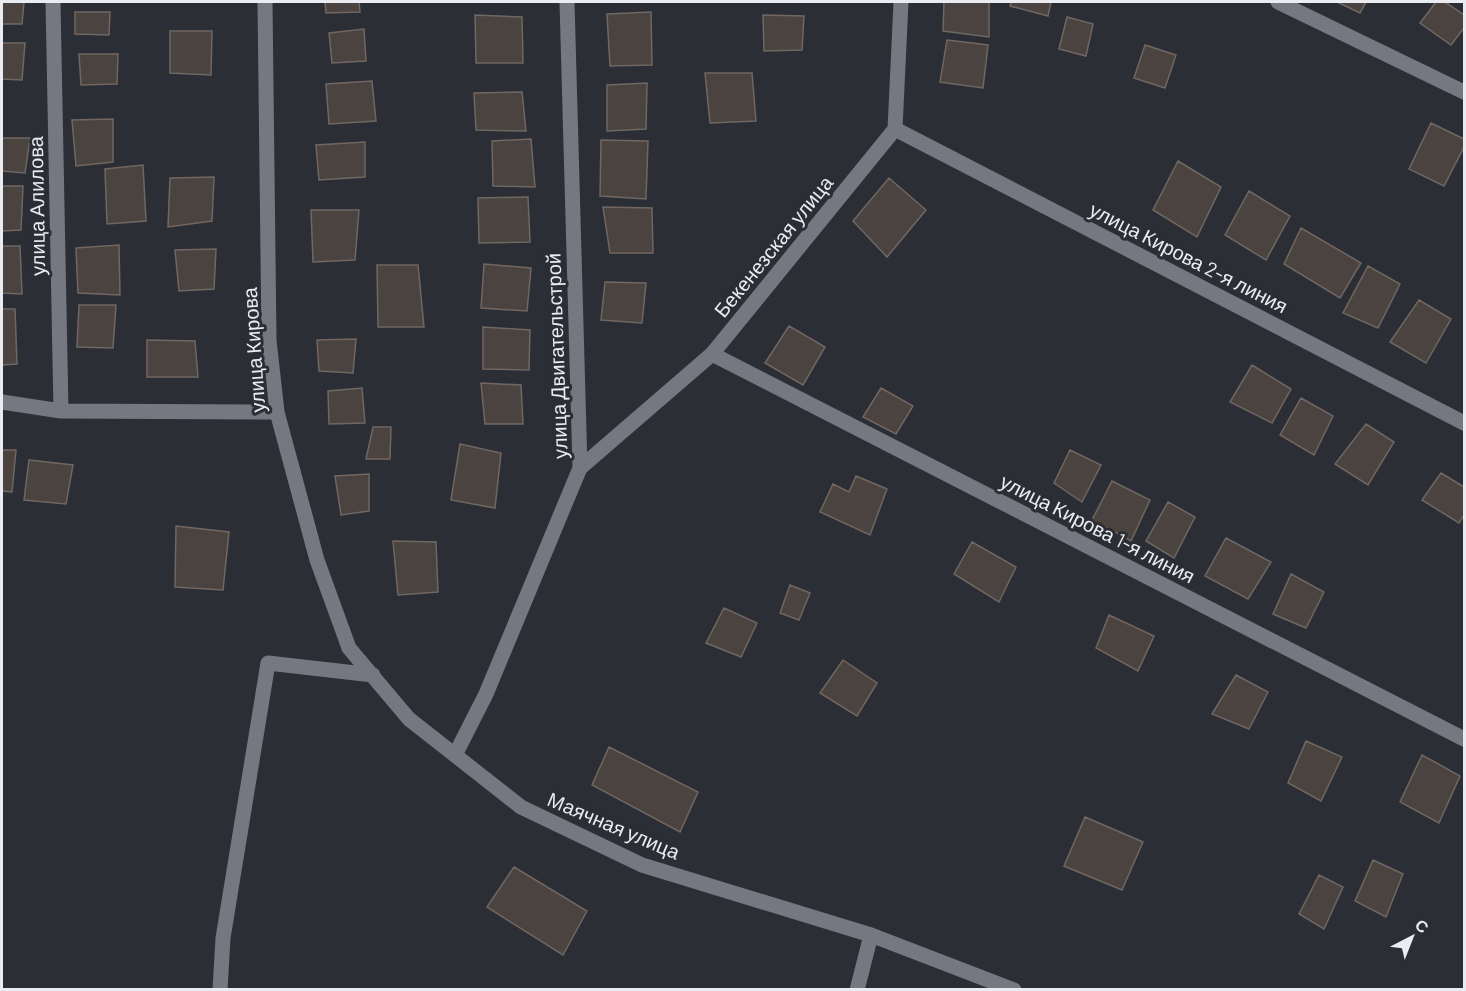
<svg xmlns="http://www.w3.org/2000/svg" width="1466" height="991" viewBox="0 0 1466 991" font-family="Barlow,sans-serif">
<style>
.building{fill:#4b433f;stroke:#706763;stroke-width:1.5}
.lines{fill:none;stroke-linecap:round;stroke-linejoin:round}
.minor{stroke:#757880;stroke-width:15}
.labels{text-anchor:middle;dominant-baseline:central;stroke-width:6;stroke-linejoin:round;paint-order:stroke}
.street-label{font-size:20px;fill:#eaecf1;stroke:#2c2e35}
</style>
<rect width="100%" height="100%" fill="#2c2e35"/>
<path class="building" d="M 2,2 L 24,2 L 22,24 L 2,24 Z
M 325,2 L 359,2 L 360,12 L 326,13 Z
M 944,2 L 989,2 L 989,37 L 943,31 Z
M 1011,2 L 1051,2 L 1048,16 L 1010,6 Z
M 1337,2 L 1366,2 L 1360,13 Z
M 1436,2 L 1445,2 L 1464,15 L 1464,28 L 1451,45 L 1420,23 Z
M 75,12 L 110,12 L 109,35 L 75,34 Z
M 651,12 L 652,65 L 610,66 L 607,14 Z
M 475,15 L 522,17 L 523,63 L 476,63 Z
M 763,15 L 804,16 L 802,50 L 764,51 Z
M 1067,17 L 1093,24 L 1086,56 L 1059,49 Z
M 364,29 L 366,61 L 332,63 L 329,33 Z
M 170,31 L 212,31 L 211,75 L 170,73 Z
M 947,40 L 988,45 L 983,88 L 940,82 Z
M 2,43 L 25,43 L 22,80 L 2,79 Z
M 1145,45 L 1176,55 L 1165,88 L 1134,78 Z
M 79,54 L 118,54 L 117,84 L 81,85 Z
M 705,73 L 752,73 L 756,121 L 710,123 Z
M 372,81 L 376,121 L 329,124 L 326,84 Z
M 647,83 L 646,129 L 607,131 L 607,85 Z
M 522,92 L 526,131 L 476,130 L 474,93 Z
M 113,119 L 113,162 L 76,166 L 72,120 Z
M 1431,123 L 1464,139 L 1464,147 L 1444,186 L 1409,169 Z
M 2,138 L 30,138 L 25,173 L 2,171 Z
M 531,139 L 535,187 L 493,186 L 492,141 Z
M 601,140 L 648,141 L 646,199 L 600,196 Z
M 365,142 L 365,177 L 319,180 L 316,145 Z
M 1178,161 L 1221,187 L 1197,237 L 1153,210 Z
M 143,165 L 146,221 L 107,224 L 105,169 Z
M 214,177 L 212,221 L 168,227 L 170,178 Z
M 889,178 L 926,210 L 887,257 L 853,221 Z
M 2,186 L 23,186 L 21,230 L 2,231 Z
M 1249,191 L 1290,216 L 1266,260 L 1225,235 Z
M 528,197 L 530,242 L 479,243 L 478,198 Z
M 603,207 L 652,208 L 653,253 L 610,253 Z
M 311,210 L 359,210 L 355,260 L 313,262 Z
M 1301,228 L 1361,263 L 1340,298 L 1284,264 Z
M 119,245 L 120,295 L 78,293 L 76,248 Z
M 2,246 L 20,246 L 22,294 L 2,293 Z
M 216,249 L 214,289 L 179,291 L 175,250 Z
M 484,264 L 531,268 L 527,311 L 481,308 Z
M 377,265 L 418,265 L 424,327 L 378,327 Z
M 1368,266 L 1400,284 L 1378,328 L 1343,313 Z
M 605,282 L 646,283 L 642,323 L 601,320 Z
M 1419,300 L 1451,319 L 1426,363 L 1390,342 Z
M 79,305 L 116,305 L 113,348 L 77,347 Z
M 2,309 L 15,309 L 17,364 L 2,365 Z
M 789,326 L 825,347 L 803,385 L 765,363 Z
M 483,327 L 530,330 L 529,370 L 483,369 Z
M 356,339 L 353,373 L 319,371 L 317,340 Z
M 147,340 L 195,341 L 198,377 L 147,377 Z
M 1252,365 L 1291,389 L 1272,423 L 1230,402 Z
M 481,383 L 521,385 L 523,424 L 485,424 Z
M 362,388 L 365,423 L 329,424 L 328,391 Z
M 881,388 L 913,406 L 896,434 L 863,417 Z
M 1301,398 L 1333,416 L 1314,455 L 1280,435 Z
M 1366,424 L 1394,442 L 1368,485 L 1335,464 Z
M 373,427 L 391,427 L 390,459 L 366,459 Z
M 460,444 L 501,453 L 495,508 L 451,500 Z
M 2,450 L 16,450 L 12,492 L 2,491 Z
M 1070,450 L 1101,465 L 1082,502 L 1054,483 Z
M 29,460 L 73,465 L 66,504 L 24,500 Z
M 1441,473 L 1464,487 L 1464,515 L 1459,523 L 1422,500 Z
M 369,474 L 369,511 L 341,515 L 335,476 Z
M 856,476 L 887,489 L 870,535 L 820,512 L 833,484 L 849,492 Z
M 1112,481 L 1150,500 L 1131,541 L 1092,520 Z
M 1168,502 L 1195,517 L 1174,558 L 1146,541 Z
M 176,526 L 229,532 L 223,590 L 175,587 Z
M 1226,538 L 1271,562 L 1248,599 L 1205,576 Z
M 393,541 L 436,542 L 438,592 L 398,595 Z
M 972,542 L 1016,567 L 999,602 L 954,574 Z
M 1291,574 L 1324,592 L 1306,628 L 1273,614 Z
M 790,585 L 810,593 L 799,620 L 780,613 Z
M 724,608 L 757,623 L 741,657 L 706,643 Z
M 1109,615 L 1154,636 L 1138,671 L 1096,648 Z
M 843,660 L 877,683 L 857,716 L 820,693 Z
M 1236,675 L 1268,692 L 1249,729 L 1212,714 Z
M 1306,741 L 1342,757 L 1321,801 L 1288,783 Z
M 609,747 L 698,792 L 680,832 L 592,785 Z
M 1422,755 L 1460,776 L 1439,823 L 1400,802 Z
M 1085,817 L 1143,842 L 1122,890 L 1064,866 Z
M 1373,860 L 1403,874 L 1386,917 L 1355,901 Z
M 514,867 L 587,911 L 563,955 L 487,907 Z
M 1319,875 L 1343,887 L 1324,929 L 1299,914 Z"/>
<g class="lines">
<path class="minor" d="M 53,2 L 61,411
M 265,2 L 269,340 L 277,412 L 317,560 L 349,648 L 409,719 L 521,807 L 642,865 L 871,935 L 1014,990
M 1278,2 L 1464,92
M 895,129 L 1464,423
M 712,354 L 1464,739
M 2,402 L 61,411 L 277,412
M 580,468 L 712,354 L 895,129 L 901,2
M 455,755 L 486,694 L 580,468 L 567,2
M 220,990 L 223,938 L 268,663 L 373,675
M 857,990 L 871,935"/>
</g>
<g class="labels">
<g class="street-label">
<text transform="translate(36 206) rotate(-91)">улица Алилова</text>
<text transform="translate(773 246) rotate(-51)">Бекенезская улица</text>
<text transform="translate(1189 257) rotate(27)">улица Кирова 2-я линия</text>
<text transform="translate(253 350) rotate(-94)">улица Кирова</text>
<text transform="translate(556 356) rotate(-92)">улица Двигательстрой</text>
<text transform="translate(1098 528) rotate(27)">улица Кирова 1-я линия</text>
<text transform="translate(614 825) rotate(23)">Маячная улица</text>
</g>
</g>
<rect width="1466" height="991" fill="none" stroke="#eaecf1" stroke-width="6"/>
<g transform="translate(1412 937) rotate(42)" stroke="#2c2e35" stroke-width="4.5" paint-order="stroke">
<path d="M0-4.5L10 22L0 15L-10 22Z" fill="#eaecf1"/>
<text y="-9" font-size="16" font-weight="bold" text-anchor="middle" fill="#eaecf1">С</text>
</g>
</svg>
